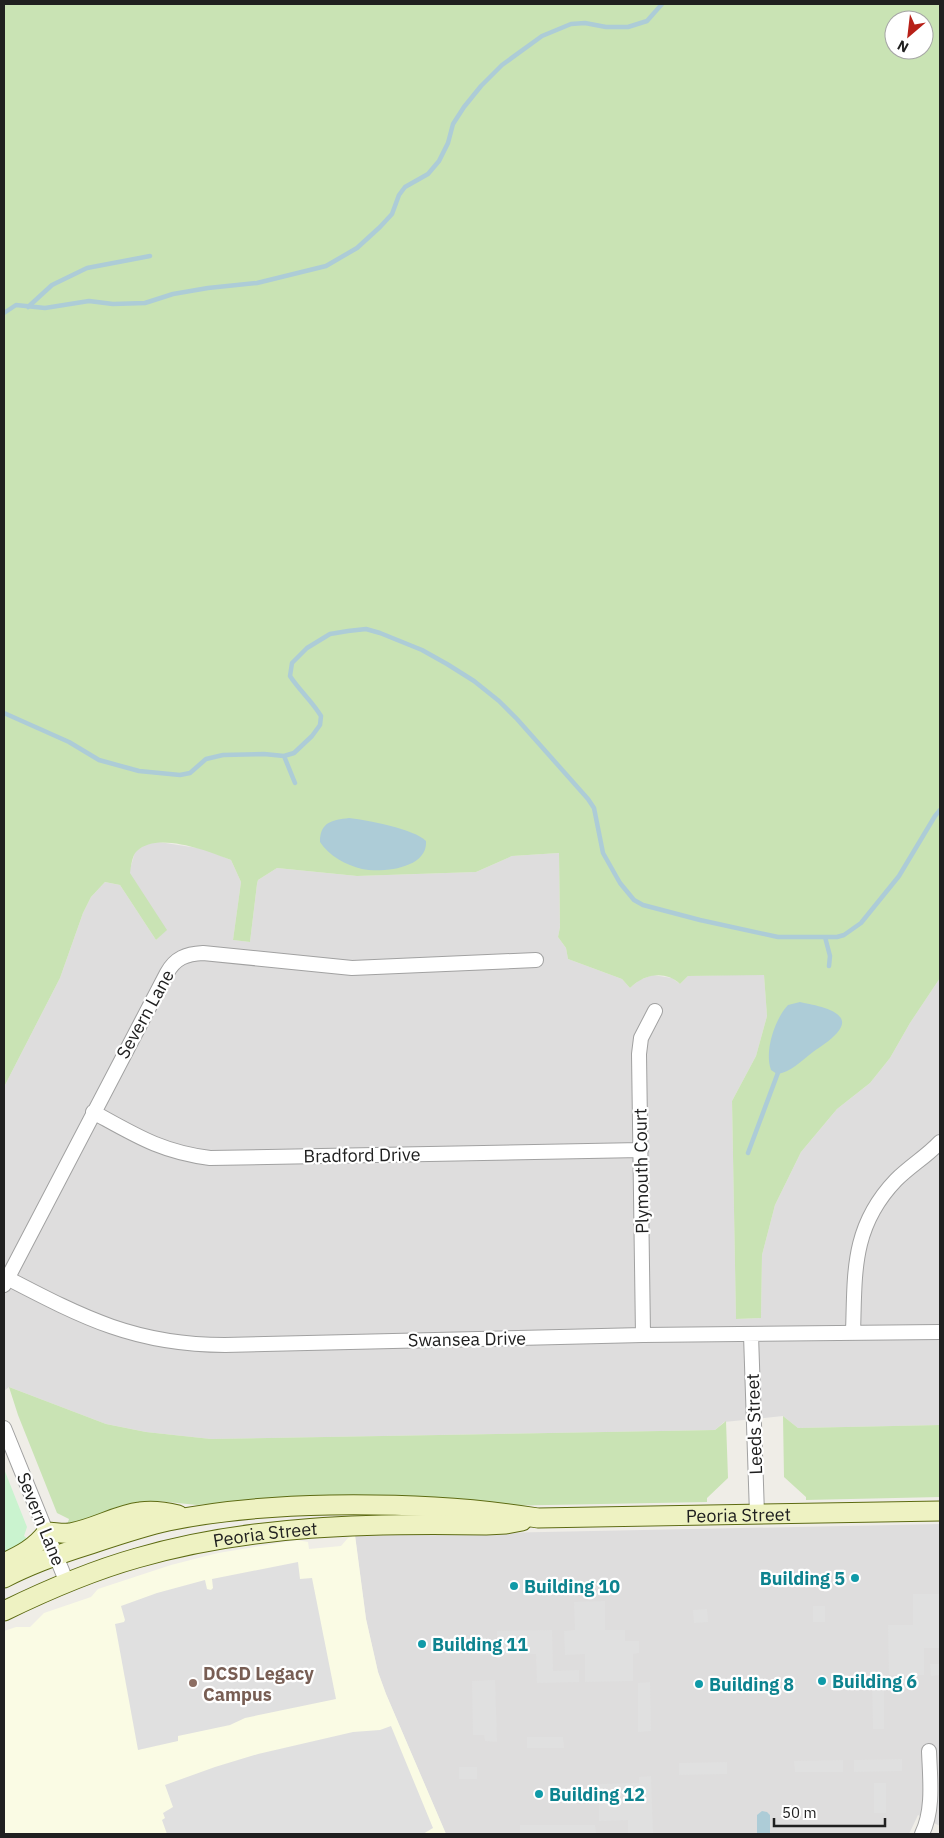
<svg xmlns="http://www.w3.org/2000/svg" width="944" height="1838" viewBox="0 0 944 1838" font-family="'IBM Plex Sans',sans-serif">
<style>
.residential{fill:#dedddd}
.education{fill:#fafbe4}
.grass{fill:#c9e3b4;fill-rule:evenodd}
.park{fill:#caf3cf}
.parking{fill:#e0e0e0}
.water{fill:#adccd7}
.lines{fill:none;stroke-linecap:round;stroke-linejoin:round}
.stream{stroke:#adccd7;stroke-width:4.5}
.street-casing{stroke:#a1a1a1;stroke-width:16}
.secondary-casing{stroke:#5d6b12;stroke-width:21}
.street{stroke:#fff;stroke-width:14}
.secondary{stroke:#eef2c2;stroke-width:19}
.culture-dot{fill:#0f9aa8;stroke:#fff;stroke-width:2}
.education-dot{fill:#8d6e63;stroke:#fff;stroke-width:2}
.labels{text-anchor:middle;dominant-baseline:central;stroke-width:4.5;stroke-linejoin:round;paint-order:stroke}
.street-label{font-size:18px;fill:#202020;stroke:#fff}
.culture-label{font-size:18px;font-weight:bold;fill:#0d838f;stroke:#fff;text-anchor:start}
.education-label{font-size:18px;font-weight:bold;fill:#785e54;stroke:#fff;text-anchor:start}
</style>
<rect width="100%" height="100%" fill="#efede7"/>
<path class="residential" d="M 159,842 L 204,849 L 231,860 L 241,882 L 233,940 L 250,942 L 257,884 L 258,880 L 277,868 L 357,876 L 476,872 L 512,856 L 559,853 L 560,927 L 558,937 L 566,948 L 568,959 L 622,979 L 630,988 L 639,980 L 653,975 L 672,978 L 680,984 L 688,976 L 764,974 L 767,1016 L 756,1056 L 732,1101 L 736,1319 L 761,1318 L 762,1255 L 775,1205 L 801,1152 L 837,1109 L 870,1083 L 890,1058 L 910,1023 L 940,978 L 940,1425 L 798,1428 L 783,1416 L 724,1422 L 715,1430 L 211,1439 L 146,1432 L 106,1424 L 9,1387 L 4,1391 L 4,1087 L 60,978 L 83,913 L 91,897 L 105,882 L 120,885 L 156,940 L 166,930 L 129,873 L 135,852 L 147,843 Z
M 940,1524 L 940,1826 L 918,1815 L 909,1834 L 446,1834 L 386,1694 L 378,1672 L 366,1619 L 355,1536 Z"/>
<path class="education" d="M 355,1535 L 366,1619 L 378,1672 L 386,1694 L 446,1834 L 4,1834 L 4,1631 L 16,1627 L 30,1627 L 44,1613 L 91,1597 L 98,1589 L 171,1565 L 218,1553 L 297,1540 L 308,1542 L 309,1549 L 341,1546 L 348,1538 Z"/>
<path class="grass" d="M 4,4 L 940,4 L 940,978 L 910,1023 L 890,1058 L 870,1083 L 837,1109 L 801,1152 L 775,1205 L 762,1255 L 761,1318 L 736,1319 L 732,1101 L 756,1056 L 767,1016 L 764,975 L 688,976 L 680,984 C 665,970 644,974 630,988 L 622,979 L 568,959 L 566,948 L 558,937 L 560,927 L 559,853 L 512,856 L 476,872 L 357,876 L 277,868 L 258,880 L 257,884 L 250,942 L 233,940 L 241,882 L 231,860 C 208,851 157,831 137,851 C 132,855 131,867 130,873 L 167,930 L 156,940 L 120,885 L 105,882 L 91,897 L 83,913 L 60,978 L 4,1087 ZM 894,20 L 924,20 L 924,50 L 894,50 Z
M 9,1387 L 106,1424 L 146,1432 L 211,1439 L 715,1430 L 726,1421 L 728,1478 L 707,1498 L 707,1502 L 496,1506 L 251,1500 L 197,1505 L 158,1501 L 67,1525 L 69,1519 L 57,1513 L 18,1415 Z
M 783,1416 L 798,1428 L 940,1425 L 940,1497 L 806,1500 L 806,1497 L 784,1477 Z"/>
<path class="park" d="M 4,1469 L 27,1527 L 24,1536 L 29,1540 L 4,1555 Z"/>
<path class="parking" d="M 298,1562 L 300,1579 L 312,1578 L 336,1699 L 245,1718 L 230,1725 L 178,1736 L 178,1741 L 138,1750 L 115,1624 L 124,1622 L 125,1620 L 121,1606 L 157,1593 L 205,1580 L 207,1589 L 211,1590 L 213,1588 L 212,1579 Z
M 913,1594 L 940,1594 L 940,1648 L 924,1648 L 924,1675 L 889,1675 L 888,1625 L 913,1625 Z
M 605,1601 L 605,1630 L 625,1630 L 625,1641 L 639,1641 L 639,1653 L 633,1654 L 633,1681 L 585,1682 L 585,1654 L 565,1655 L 564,1631 L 575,1630 L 574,1602 Z
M 813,1606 L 825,1606 L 825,1622 L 813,1622 Z
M 707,1609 L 708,1622 L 694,1623 L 693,1610 Z
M 552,1630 L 553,1671 L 579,1670 L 579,1682 L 537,1683 L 536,1654 L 480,1655 L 480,1643 L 497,1643 L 497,1631 Z
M 930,1664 L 940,1664 L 940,1675 L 931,1676 Z
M 495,1680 L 497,1742 L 485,1741 L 484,1735 L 473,1735 L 472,1681 Z
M 872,1681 L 884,1681 L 884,1729 L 873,1729 Z
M 650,1682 L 651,1731 L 638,1732 L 638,1683 Z
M 391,1726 L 433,1828 L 423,1834 L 167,1834 L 162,1820 L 165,1818 L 163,1813 L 173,1807 L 165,1785 L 215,1767 L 258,1754 L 353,1732 L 380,1730 Z
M 527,1737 L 563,1737 L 564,1748 L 527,1748 Z
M 902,1759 L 902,1771 L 854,1772 L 854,1760 Z
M 843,1760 L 843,1772 L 795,1772 L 794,1761 Z
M 727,1762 L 727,1774 L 679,1775 L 679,1763 Z
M 459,1767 L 477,1767 L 477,1779 L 459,1779 Z
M 651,1776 L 653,1834 L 628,1834 L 628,1820 L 599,1821 L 599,1784 L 639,1783 L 639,1777 Z
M 874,1783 L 886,1783 L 886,1813 L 874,1813 Z
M 520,1825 L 595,1825 L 596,1834 L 520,1834 Z"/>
<path class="water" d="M 349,818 C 366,820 415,829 426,841 C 428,869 381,873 362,869 C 346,865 329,856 320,842 C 320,822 332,820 349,818 Z
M 800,1002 C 813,1005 857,1011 837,1033 C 830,1041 821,1046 813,1052 C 802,1060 790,1073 777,1074 L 771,1070 C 764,1051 775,1019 788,1005 Z
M 762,1811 L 767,1812 L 770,1815 L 770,1834 L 757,1834 L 757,1815 Z"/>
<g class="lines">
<path class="stream" d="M 28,307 L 52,285 L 87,268 L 150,256
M 4,313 L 16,305 L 45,308 L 89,301 L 113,304 L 145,303 L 173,294 L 208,288 L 257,283 L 326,266 L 357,248 L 380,227 L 392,214 L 399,195 L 405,187 L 428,174 L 439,161 L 448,143 L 453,124 L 464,107 L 481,86 L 502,65 L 542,36 L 571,24 L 585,23 L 606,27 L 628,27 L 647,21 L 662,4
M 4,713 L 69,742 L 99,760 L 139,771 L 180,775 L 190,773 L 206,759 L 223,755 L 264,754 L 284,756 L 294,753 L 312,736 L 320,725 L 321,716 C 312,701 299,690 290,676 L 292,663 L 307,648 L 330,634 L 348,631 L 366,629 L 380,633 L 422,650 L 447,664 L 474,681 L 499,701 L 517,719 L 588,799 L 594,808 L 603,853 L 620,883 L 634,900 L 643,905 L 700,920 L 778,937 L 837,937 L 844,935 L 861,923 L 899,876 L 935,816 L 940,810
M 284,756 L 295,783
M 825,937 L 830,956 L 829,966
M 748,1153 L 779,1070"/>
<g class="street-casing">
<path id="street" d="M 93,1112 C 135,1135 161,1152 210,1158 L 641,1150
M 7,1278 C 84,1318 136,1345 225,1345 L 643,1335 L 940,1332
M 4,1285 L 167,973 C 175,958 186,954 203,953 L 352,968 L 536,960
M 853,1333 C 855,1273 851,1227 896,1180 C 910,1166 927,1156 940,1142
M 643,1335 L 639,1054 L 641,1038 L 655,1011
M 751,1335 L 757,1514
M 4,1428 L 67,1583
M 922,1834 C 934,1809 930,1779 929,1751"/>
</g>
<g class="secondary-casing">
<g id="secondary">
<path d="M 4,1563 C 21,1555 35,1548 47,1532 C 54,1532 62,1534 70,1533 C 94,1529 116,1515 140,1512 C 153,1510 166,1512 178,1515"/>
<path id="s1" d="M 4,1578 C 31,1564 59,1554 88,1545 C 115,1536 141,1527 168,1521 C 221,1510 276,1506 330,1505 C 399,1504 469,1507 538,1518 L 940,1511"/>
<path id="s2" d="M 4,1611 C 47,1590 91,1571 137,1558 C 250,1525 370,1523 486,1525 L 506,1524 L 522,1521"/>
</g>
</g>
<use href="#street" class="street"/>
<use href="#secondary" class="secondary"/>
</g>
<g class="culture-dot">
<circle cx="855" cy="1578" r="5"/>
<circle cx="514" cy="1586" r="5"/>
<circle cx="422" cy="1644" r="5"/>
<circle cx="822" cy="1681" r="5"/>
<circle cx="699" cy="1684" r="5"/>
<circle cx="539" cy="1794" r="5"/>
</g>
<circle class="education-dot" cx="193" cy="1683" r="5"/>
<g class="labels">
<g class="street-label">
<text transform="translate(145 1014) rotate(-61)">Severn Lane</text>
<text transform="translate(362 1155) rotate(-1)">Bradford Drive</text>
<text transform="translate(641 1171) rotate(-91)">Plymouth Court</text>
<text transform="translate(467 1339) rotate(-1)">Swansea Drive</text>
<text transform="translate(754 1424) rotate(-92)">Leeds Street</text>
<text stroke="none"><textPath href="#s1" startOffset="746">Peoria Street</textPath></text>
<text transform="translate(41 1519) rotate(68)">Severn Lane</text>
<text stroke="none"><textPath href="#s2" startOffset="274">Peoria Street</textPath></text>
</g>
<g class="culture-label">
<text x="845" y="1578" text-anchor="end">Building 5</text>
<text x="524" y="1586">Building 10</text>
<text x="432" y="1644">Building 11</text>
<text x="832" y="1681">Building 6</text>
<text x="709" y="1684">Building 8</text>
<text x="549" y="1794">Building 12</text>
</g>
<g class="education-label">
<text x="203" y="1673">DCSD Legacy<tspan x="203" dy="21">Campus</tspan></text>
</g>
</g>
<rect width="944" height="1838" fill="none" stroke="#202020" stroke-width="10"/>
<g transform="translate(909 35) rotate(208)"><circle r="24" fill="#ffffff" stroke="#a6a6a6"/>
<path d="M0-4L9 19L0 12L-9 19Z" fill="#b72018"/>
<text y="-8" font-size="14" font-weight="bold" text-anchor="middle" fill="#202020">N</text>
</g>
<path d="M774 1818v8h111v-8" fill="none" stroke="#202020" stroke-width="2.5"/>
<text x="782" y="1818" font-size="15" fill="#202020" stroke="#ffffff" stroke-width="4" paint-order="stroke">50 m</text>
</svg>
